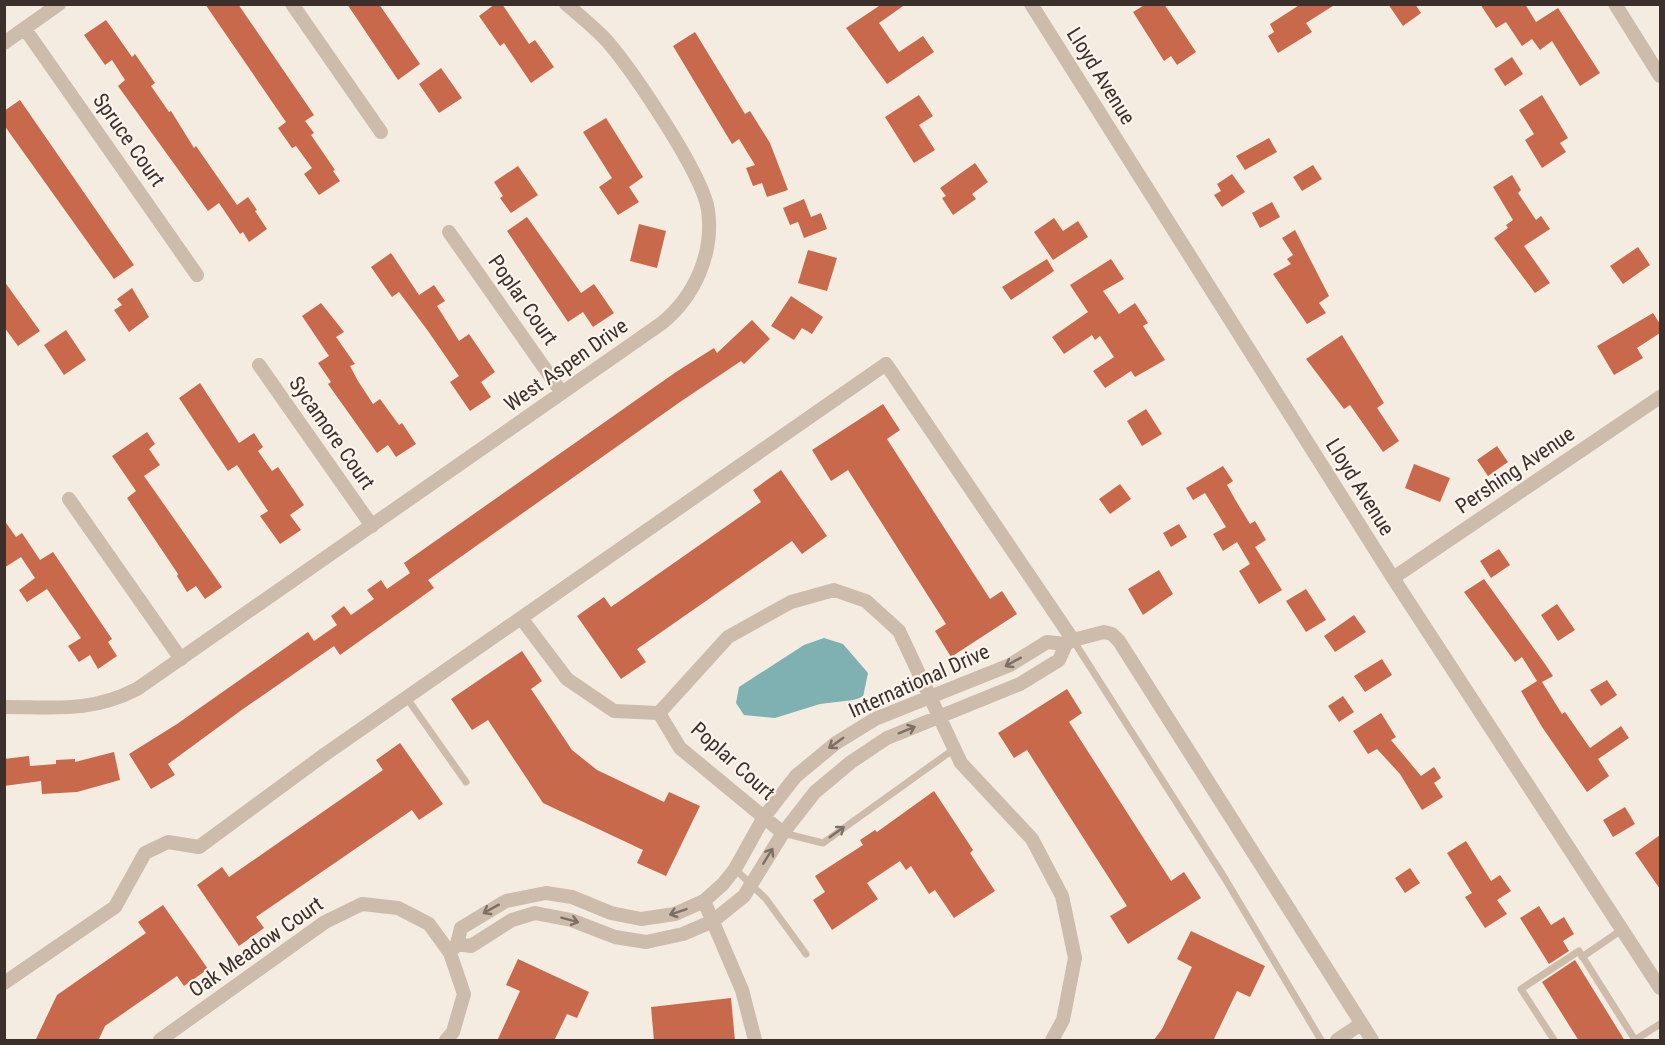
<svg xmlns="http://www.w3.org/2000/svg" width="1665" height="1045" viewBox="0 0 1665 1045" font-family="'Roboto Condensed',sans-serif">
<style>
.water{fill:#7fb0b2}
.building{fill:#c8694b}
.lines{fill:none;stroke-linecap:round;stroke-linejoin:round}
.lane{stroke:#cdbbac;stroke-width:7}
.street{stroke:#cdbbac;stroke-width:14}
.oneway{stroke:#7d6f65}
.labels{text-anchor:middle;dominant-baseline:central;stroke-width:4.5;stroke-linejoin:round;paint-order:stroke}
.street-label{font-size:21px;fill:#3b302b;stroke:#fbf5ee}
</style>
<rect width="100%" height="100%" fill="#f4ebe1"/>
<path class="water" d="M 824,638 L 843,644 L 868,673 L 863,697 L 853,700 L 820,704 L 775,718 L 744,715 L 736,703 L 739,687 L 804,645 Z"/>
<path class="building" d="M 205,4 L 238,4 L 314,115 L 305,121 L 314,133 L 311,135 L 335,170 L 333,171 L 340,181 L 319,195 L 304,174 L 312,168 L 296,146 L 292,148 L 278,128 L 286,122 Z
M 347,4 L 379,4 L 420,64 L 398,80 Z
M 495,4 L 502,4 L 529,44 L 535,40 L 554,67 L 531,83 L 504,43 L 500,46 L 479,16 Z
M 882,4 L 906,4 L 879,23 L 899,52 L 923,36 L 934,52 L 887,84 L 846,28 Z
M 1146,4 L 1164,4 L 1196,52 L 1177,65 L 1171,56 L 1164,61 L 1133,12 Z
M 1301,4 L 1336,4 L 1306,23 L 1312,32 L 1278,53 L 1268,36 L 1274,32 L 1270,24 Z
M 1388,4 L 1415,4 L 1421,13 L 1403,26 Z
M 1480,4 L 1525,4 L 1536,22 L 1558,8 L 1600,73 L 1580,86 L 1552,41 L 1540,50 L 1532,39 L 1522,46 L 1506,22 L 1496,28 Z
M 106,20 L 132,57 L 135,54 L 155,83 L 151,86 L 169,112 L 171,111 L 194,148 L 196,146 L 237,205 L 248,197 L 257,210 L 255,211 L 267,229 L 249,242 L 243,232 L 240,234 L 219,203 L 208,211 L 118,86 L 125,80 L 112,60 L 105,65 L 84,35 Z
M 695,32 L 745,114 L 750,111 L 770,143 L 788,190 L 767,197 L 762,183 L 753,186 L 746,168 L 755,165 L 739,139 L 732,144 L 673,46 Z
M 1512,57 L 1523,74 L 1505,86 L 1494,69 Z
M 441,68 L 462,98 L 439,113 L 419,84 Z
M 919,95 L 933,116 L 919,125 L 935,150 L 914,163 L 885,117 Z
M 1542,95 L 1568,138 L 1560,143 L 1566,152 L 1542,168 L 1525,140 L 1534,134 L 1519,110 Z
M 20,100 L 134,265 L 114,279 L 4,125 L 4,111 Z
M 606,118 L 643,177 L 629,187 L 639,202 L 618,215 L 599,187 L 612,178 L 583,132 Z
M 1269,138 L 1277,152 L 1245,170 L 1236,156 Z
M 975,163 L 988,182 L 972,194 L 976,199 L 953,215 L 942,198 L 946,196 L 940,188 Z
M 1313,165 L 1322,179 L 1302,191 L 1293,177 Z
M 518,166 L 538,195 L 511,213 L 500,198 L 503,196 L 494,182 Z
M 1232,174 L 1245,192 L 1222,207 L 1214,195 L 1221,191 L 1217,184 Z
M 1512,175 L 1521,190 L 1518,193 L 1536,220 L 1541,216 L 1550,229 L 1524,246 L 1550,283 L 1535,293 L 1494,238 L 1508,228 L 1506,225 L 1513,220 L 1493,187 Z
M 804,199 L 811,217 L 821,213 L 827,229 L 804,238 L 798,222 L 790,225 L 783,208 Z
M 1272,202 L 1280,217 L 1260,228 L 1252,213 Z
M 527,217 L 581,293 L 594,284 L 614,313 L 593,327 L 583,312 L 568,322 L 507,231 Z
M 1054,218 L 1063,231 L 1078,221 L 1088,237 L 1053,260 L 1034,232 Z
M 639,224 L 666,231 L 657,268 L 630,261 Z
M 1295,230 L 1329,296 L 1319,303 L 1326,313 L 1307,324 L 1273,274 L 1291,264 L 1287,259 L 1293,255 L 1282,238 Z
M 1638,247 L 1650,265 L 1623,284 L 1610,266 Z
M 808,250 L 837,258 L 827,291 L 798,283 Z
M 391,253 L 419,295 L 434,285 L 445,301 L 437,306 L 459,341 L 469,334 L 495,372 L 481,382 L 491,397 L 470,411 L 450,382 L 459,376 L 428,331 L 399,292 L 392,297 L 371,267 Z
M 1047,259 L 1054,271 L 1011,300 L 1002,287 Z
M 1111,259 L 1124,279 L 1103,291 L 1119,314 L 1135,303 L 1148,323 L 1143,326 L 1165,360 L 1135,377 L 1131,371 L 1105,388 L 1093,371 L 1114,357 L 1100,336 L 1095,340 L 1092,335 L 1064,354 L 1052,337 L 1088,312 L 1070,285 Z
M 4,281 L 40,331 L 18,346 L 4,327 Z
M 132,288 L 149,317 L 129,332 L 114,310 L 122,305 L 117,299 Z
M 791,296 L 823,317 L 812,334 L 802,328 L 794,340 L 771,326 Z
M 321,303 L 344,332 L 336,337 L 355,364 L 350,366 L 358,381 L 373,404 L 380,399 L 399,425 L 402,423 L 416,444 L 396,457 L 388,445 L 377,453 L 328,384 L 331,382 L 318,363 L 329,356 L 302,316 Z
M 1653,313 L 1660,324 L 1660,333 L 1637,348 L 1643,358 L 1614,375 L 1597,346 Z
M 752,320 L 770,339 L 744,364 L 741,361 L 680,402 L 428,580 L 434,588 L 340,655 L 334,646 L 243,709 L 168,764 L 175,775 L 151,789 L 129,754 L 177,724 L 308,632 L 314,641 L 337,625 L 331,616 L 344,606 L 351,615 L 374,599 L 367,590 L 381,580 L 387,589 L 410,573 L 404,563 L 676,372 L 714,348 L 717,353 Z
M 66,330 L 86,360 L 64,375 L 44,345 Z
M 1342,335 L 1384,403 L 1377,408 L 1399,441 L 1383,452 L 1350,405 L 1344,409 L 1306,359 Z
M 200,383 L 239,443 L 254,433 L 263,447 L 258,451 L 272,471 L 278,467 L 304,505 L 290,515 L 301,530 L 280,544 L 260,516 L 268,511 L 237,465 L 228,471 L 179,398 Z
M 883,404 L 900,430 L 887,439 L 990,599 L 1002,591 L 1017,614 L 951,657 L 935,631 L 946,624 L 848,470 L 831,481 L 812,450 Z
M 1146,409 L 1162,434 L 1142,446 L 1127,421 Z
M 147,432 L 155,444 L 149,449 L 160,465 L 144,476 L 222,587 L 205,599 L 196,586 L 187,592 L 177,576 L 178,574 L 127,498 L 136,491 L 112,456 Z
M 1497,446 L 1508,462 L 1488,476 L 1477,460 Z
M 1414,464 L 1450,478 L 1440,502 L 1405,488 Z
M 1223,466 L 1233,481 L 1227,485 L 1236,501 L 1250,524 L 1255,521 L 1266,540 L 1255,547 L 1282,590 L 1259,604 L 1239,571 L 1250,564 L 1237,542 L 1223,551 L 1213,534 L 1226,527 L 1205,493 L 1193,500 L 1186,488 Z
M 781,470 L 827,536 L 802,554 L 792,541 L 637,649 L 646,662 L 621,679 L 577,616 L 604,597 L 611,607 L 761,502 L 753,490 Z
M 1120,484 L 1131,499 L 1110,514 L 1099,499 Z
M 4,520 L 16,537 L 22,533 L 40,560 L 53,552 L 112,639 L 108,642 L 117,656 L 98,669 L 90,655 L 79,662 L 68,646 L 81,638 L 47,589 L 27,602 L 19,590 L 35,578 L 21,557 L 4,568 Z
M 1179,524 L 1187,537 L 1171,547 L 1163,533 Z
M 1499,549 L 1510,565 L 1491,578 L 1480,561 Z
M 1159,570 L 1173,594 L 1143,615 L 1128,589 Z
M 1484,579 L 1545,664 L 1553,676 L 1542,682 L 1562,714 L 1565,712 L 1590,748 L 1621,726 L 1629,738 L 1598,759 L 1609,776 L 1587,792 L 1542,727 L 1521,691 L 1537,681 L 1522,657 L 1515,662 L 1464,592 Z
M 1306,589 L 1326,620 L 1306,632 L 1286,601 Z
M 1557,604 L 1575,630 L 1558,641 L 1541,615 Z
M 1354,615 L 1366,632 L 1335,652 L 1324,636 Z
M 522,651 L 542,681 L 531,689 L 572,750 L 597,770 L 664,802 L 669,792 L 700,806 L 666,876 L 637,863 L 643,850 L 543,803 L 488,720 L 472,730 L 451,699 Z
M 1382,659 L 1392,675 L 1365,692 L 1354,676 Z
M 1607,680 L 1617,695 L 1601,706 L 1590,690 Z
M 1067,689 L 1082,713 L 1069,722 L 1171,881 L 1184,872 L 1201,898 L 1128,944 L 1110,916 L 1127,906 L 1027,750 L 1014,758 L 998,733 Z
M 1343,696 L 1354,712 L 1339,722 L 1328,706 Z
M 1381,713 L 1396,737 L 1391,740 L 1421,776 L 1434,767 L 1441,778 L 1434,783 L 1443,797 L 1422,810 L 1400,774 L 1377,749 L 1368,754 L 1353,731 Z
M 400,743 L 443,804 L 419,820 L 412,810 L 256,917 L 264,928 L 239,946 L 197,885 L 222,867 L 229,877 L 383,770 L 376,760 Z
M 114,752 L 120,780 L 77,792 L 42,794 L 41,781 L 4,786 L 4,759 L 29,756 L 30,766 L 56,764 L 56,760 L 75,759 L 75,762 Z
M 934,791 L 973,850 L 970,853 L 995,891 L 954,918 L 935,890 L 929,894 L 911,866 L 906,870 L 900,861 L 867,883 L 878,899 L 832,930 L 813,900 L 825,892 L 815,876 L 863,845 L 860,840 L 875,830 L 877,832 Z
M 1625,807 L 1635,824 L 1613,837 L 1603,820 Z
M 1660,835 L 1660,889 L 1635,853 Z
M 1466,841 L 1491,881 L 1500,875 L 1511,891 L 1497,900 L 1507,914 L 1485,928 L 1465,897 L 1472,893 L 1447,853 Z
M 1410,868 L 1420,883 L 1405,893 L 1395,878 Z
M 163,905 L 208,969 L 184,986 L 177,976 L 105,1026 L 98,1041 L 35,1041 L 57,995 L 146,933 L 138,922 Z
M 1539,906 L 1551,925 L 1564,917 L 1574,934 L 1563,941 L 1569,951 L 1549,964 L 1520,918 Z
M 1191,931 L 1265,966 L 1250,997 L 1237,991 L 1213,1041 L 1153,1041 L 1162,1029 L 1192,967 L 1177,959 Z
M 518,959 L 589,992 L 577,1018 L 567,1014 L 554,1041 L 497,1041 L 520,991 L 506,985 Z
M 1575,960 L 1625,1041 L 1579,1041 L 1542,982 Z
M 731,998 L 735,1041 L 654,1041 L 651,1007 Z"/>
<g class="lines">
<path class="lane" d="M 1073,640 L 1224,877 L 1321,1040
M 406,697 L 466,782
M 783,833 L 823,843 L 954,749
M 735,869 L 766,899 L 806,954
M 1582,957 L 1623,929
M 1554,1040 L 1521,989 L 1579,951 L 1635,1040
M 1635,1040 L 1660,1024"/>
<path class="street" d="M 292,4 L 381,132
M 1031,4 L 1393,578 L 1660,988
M 1615,4 L 1660,76
M 25,29 L 197,275
M 4,43 L 59,4
M 449,232 L 562,393
M 259,365 L 372,526
M 69,499 L 181,659
M 1393,578 L 1660,397
M 521,618 L 567,679 L 614,711 L 659,713
M 4,707 C 55,707 90,713 137,689 L 662,323 C 695,296 714,253 708,210 C 703,174 632,70 607,41 C 595,28 580,16 566,4
M 659,713 L 728,637 L 791,602 L 834,590 L 866,601 L 899,631 L 961,763 L 1032,839 L 1062,896 L 1075,958 L 1063,1020 L 1052,1040
M 659,713 L 680,748 L 783,833
M 704,901 L 742,990 L 755,1040
M 457,944 L 471,946 L 512,920 L 535,913 L 571,920 L 615,937 L 646,942 L 683,934 L 713,921 L 744,896 L 783,833 L 815,792 L 851,762 L 887,738 L 1020,684 L 1059,660 L 1066,644 L 1073,640 L 1104,632 L 1112,634 L 1119,641 L 1372,1040
M 450,953 L 457,944 L 461,928 L 506,901 L 546,893 L 572,897 L 611,913 L 641,919 L 675,914 L 704,901 L 723,884 L 735,869 L 764,817 L 796,776 L 836,743 L 875,719 L 1010,665 L 1047,642 L 1066,644
M 4,983 L 115,907 L 145,853 L 168,842 L 199,847 L 324,755 L 886,364 L 1073,640
M 160,1040 L 325,922 L 362,904 L 398,908 L 429,924 L 450,953 L 464,994 L 453,1032 L 446,1040
M 1337,1040 L 1361,1024"/>
</g>
<defs><path id="oneway-shaft" d="M-6 0H5M1.5-3L5.5 0L1.5 3" fill="none" stroke-width="1.6" stroke-linecap="round" stroke-linejoin="round" transform="scale(1.5)"/></defs>
<g class="oneway">
<use href="#oneway-shaft" transform="translate(1013 662) rotate(151)"/>
<use href="#oneway-shaft" transform="translate(907 730) rotate(-22)"/>
<use href="#oneway-shaft" transform="translate(836 743) rotate(144)"/>
<use href="#oneway-shaft" transform="translate(837 832) rotate(-36)"/>
<use href="#oneway-shaft" transform="translate(768 856) rotate(-58)"/>
<use href="#oneway-shaft" transform="translate(491 909) rotate(151)"/>
<use href="#oneway-shaft" transform="translate(678 912) rotate(161)"/>
<use href="#oneway-shaft" transform="translate(570 920) rotate(15)"/>
</g>
<g class="labels">
<g class="street-label">
<text transform="translate(1101 76) rotate(58)">Lloyd Avenue</text>
<text transform="translate(129 140) rotate(55)">Spruce Court</text>
<text transform="translate(523 300) rotate(55)">Poplar Court</text>
<text transform="translate(566 365) rotate(-35)">West Aspen Drive</text>
<text transform="translate(332 433) rotate(55)">Sycamore Court</text>
<text transform="translate(1515 470) rotate(-34)">Pershing Avenue</text>
<text transform="translate(1360 487) rotate(58)">Lloyd Avenue</text>
<text transform="translate(919 681) rotate(-24)">International Drive</text>
<text transform="translate(733 761) rotate(42)">Poplar Court</text>
<text transform="translate(256 947) rotate(-35)">Oak Meadow Court</text>
</g>
</g>
<rect width="1665" height="1045" fill="none" stroke="#3b302b" stroke-width="12"/>
</svg>
